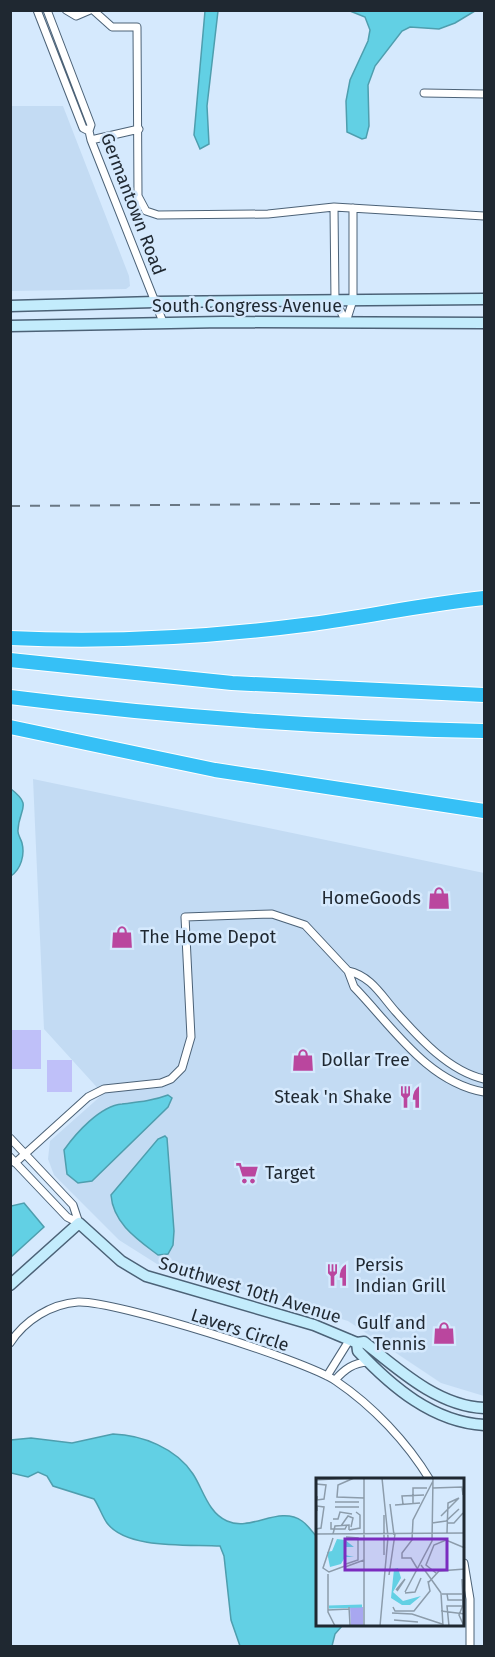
<svg xmlns="http://www.w3.org/2000/svg" width="495" height="1657" viewBox="0 0 495 1657" font-family="'Fira Sans',sans-serif">
<style>
.built{fill:#c3dbf3}
.green{fill:#bfc0f9}
.water{fill:#62d0e4;stroke:#4e9eae;stroke-width:1.5}
.lines{fill:none;stroke-linecap:round;stroke-linejoin:round}
.street-casing{stroke:#4c6277;stroke-width:9}
.secondary-casing{stroke:#4c6277;stroke-width:13}
.highway-casing{stroke:#fff;stroke-width:16}
.street{stroke:#fff;stroke-width:7}
.secondary{stroke:#c3ecfc;stroke-width:10}
.highway{stroke:#36c0f6;stroke-width:14}
.rail{stroke:#697784;stroke-width:2;stroke-dasharray:10 10;stroke-linecap:butt}
.labels{text-anchor:middle;dominant-baseline:central;stroke-width:5;stroke-linejoin:round;paint-order:stroke}
.street-label{font-size:18px;fill:#1f2831;stroke:#d5e9fd}
.poi-label{font-size:18px;fill:#1f2831;stroke:#d5e9fd;text-anchor:start}
.inset-river{fill:none;stroke:#62d0e4;stroke-width:3}
.inset-road{fill:none;stroke:#8c9cab;stroke-width:1.5}
.view{fill:#7b2cbf;fill-opacity:0.15;stroke:#7b2cbf;stroke-width:3}
.inset-edge{fill:none;stroke:#1f2831;stroke-width:3}
</style>
<rect width="100%" height="100%" fill="#d5e9fd"/>
<path class="built" d="M 10,106 L 63,106 L 129,276 L 130,286 L 126,289 L 11,291 Z
M 33,779 L 484,873 L 484,1396 L 441,1383 L 348,1321 L 157,1264 L 119,1240 L 54,1175 L 48,1159 L 50,1141 L 103,1094 L 44,1029 Z"/>
<path class="green" d="M 11,1030 L 41,1030 L 41,1069 L 11,1069 Z
M 47,1060 L 72,1060 L 72,1092 L 47,1092 Z"/>
<path class="water" d="M 205,11 L 218,11 L 207,106 L 209,144 L 200,149 L 194,135 Z
M 350,11 L 475,11 L 455,23 L 439,29 L 410,27 L 402,31 L 375,66 L 368,85 L 369,126 L 366,138 L 362,139 L 347,132 L 346,101 L 350,80 L 368,41 L 370,30 L 365,17 Z
M 11,789 C 33,806 19,808 18,830 C 17,834 21,839 22,843 C 25,855 21,869 11,876 Z
M 168,1095 L 172,1098 L 168,1107 L 92,1181 L 78,1183 L 67,1174 L 64,1150 C 76,1133 100,1106 122,1104 C 139,1102 152,1101 168,1095 Z
M 165,1136 L 167,1138 L 174,1231 L 173,1245 L 168,1254 L 158,1255 C 137,1239 113,1223 111,1195 L 158,1139 Z
M 24,1203 L 44,1227 L 11,1257 L 11,1206 Z
M 113,1434 C 142,1435 176,1448 193,1474 C 203,1489 208,1513 227,1521 C 251,1532 279,1505 302,1521 C 308,1525 313,1533 318,1538 L 318,1626 L 342,1626 L 335,1634 L 332,1646 L 240,1646 L 231,1620 L 224,1556 L 220,1546 C 191,1544 127,1550 107,1523 C 102,1516 99,1506 94,1499 L 53,1486 L 47,1476 L 38,1472 L 28,1477 L 11,1473 L 11,1440 L 31,1438 L 72,1443 Z"/>
<g class="lines">
<g class="street-casing">
<path id="street" d="M 37,10 L 83,128 L 89,131
M 47,10 L 91,125 L 89,131 L 91,140 L 163,322
M 66,10 L 76,16 L 90,10
M 93,10 L 112,27 L 137,27 L 138,196 L 146,211 L 158,215 L 268,214 L 334,207 L 484,216
M 424,93 L 484,94
M 91,140 L 139,129
M 334,207 L 335,300 L 346,322
M 346,322 L 353,300 L 353,208
M 348,971 C 371,976 381,995 396,1012 C 420,1039 449,1071 484,1079
M 10,1138 L 73,1205 L 79,1223
M 10,1157 L 67,1217 L 79,1223
M 15,1163 L 88,1097 L 104,1089 L 161,1083 L 171,1079 L 182,1068 L 191,1037 L 185,917 L 272,914 L 305,925 L 348,971 L 354,987 C 392,1026 427,1082 484,1092
M 10,1343 C 25,1320 51,1304 78,1302 C 114,1300 305,1360 336,1381 C 373,1406 407,1442 430,1480
M 327,1376 L 350,1339
M 335,1380 C 345,1369 353,1363 368,1362
M 464,1563 L 470,1599 L 470,1646"/>
</g>
<g class="secondary-casing">
<path id="secondary" d="M 10,306 L 155,302 L 484,299
M 10,326 L 223,322 L 484,323
M 10,1285 L 79,1223 L 121,1261 L 146,1276 L 314,1325 L 357,1343 L 364,1342 C 399,1370 438,1406 484,1408
M 357,1343 L 358,1351 C 392,1387 433,1422 484,1425"/>
</g>
<g class="highway-casing">
<path id="highway" d="M 10,638 C 112,643 212,637 312,624 C 370,616 427,604 484,598
M 10,660 L 232,683 L 484,695
M 10,697 C 168,717 326,728 484,731
M 10,727 L 215,770 L 484,811"/>
</g>
<use href="#street" class="street"/>
<use href="#secondary" class="secondary"/>
<use href="#highway" class="highway"/>
<path class="rail" d="M 10,506 L 484,503"/>
</g>
<defs>
<g id="shop-bare" transform="scale(1.8)"><path d="M-5-2.5h2.3a2.7 3.5 0 0 1 5.4 0H5L5.5 6h-11ZM-1.5-2.5h3a1.5 2.3 0 0 0-3 0Z" fill="#ba469e" stroke="#d5e9fd" stroke-width="2.5" paint-order="stroke"/></g>
<g id="restaurant-bare" transform="scale(1.8)"><path d="M-5-6h1v4h1v-4h1v4h1v-4h1v5L-1.5 .5V6h-2V.5L-5-1ZM5-6V6H3V1.5H1.5Q1.5-4 5-6Z" fill="#ba469e" stroke="#d5e9fd" stroke-width="2.5" paint-order="stroke"/></g>
<g id="supermarket-bare" transform="scale(1.8)"><path d="M-6-5.5h2.5l.6 2H6L4.5 2H-2.5L-4.4-4H-6ZM-1.5 3.2a1.3 1.3 0 1 0 .1 0ZM3 3.2a1.3 1.3 0 1 0 .1 0Z" fill="#ba469e" stroke="#d5e9fd" stroke-width="2.5" paint-order="stroke"/></g>
</defs>
<g fill-rule="evenodd">
<use href="#shop-bare" x="439" y="898"/>
<use href="#shop-bare" x="122" y="937"/>
<use href="#shop-bare" x="303" y="1060"/>
<use href="#restaurant-bare" x="410" y="1097"/>
<use href="#supermarket-bare" x="247" y="1173"/>
<use href="#restaurant-bare" x="337" y="1275"/>
<use href="#shop-bare" x="444" y="1333"/>
</g>
<g class="labels">
<g class="street-label">
<text transform="translate(133 204) rotate(69)">Germantown Road</text>
<text x="247" y="306">South Congress Avenue</text>
<text transform="translate(250 1290) rotate(17)">Southwest 10th Avenue</text>
<text transform="translate(240 1330) rotate(18)">Lavers Circle</text>
</g>
<g class="poi-label">
<text x="421" y="898" text-anchor="end">HomeGoods</text>
<text x="140" y="937">The Home Depot</text>
<text x="321" y="1060">Dollar Tree</text>
<text x="392" y="1097" text-anchor="end">Steak 'n Shake</text>
<text x="265" y="1173">Target</text>
<text x="355" y="1265">Persis<tspan x="355" dy="21">Indian Grill</tspan></text>
<text x="426" y="1323" text-anchor="end">Gulf and<tspan x="426" dy="21">Tennis</tspan></text>
</g>
</g>
<g transform="translate(316 1478)">
<rect width="148" height="148" fill="#d5e9fd"/>
<path d="M 34,129 L 47,129 L 47,148 L 21,148 L 35,148 Z" fill="#a8a7f0"/>
<path d="M 21,61 L 29,62 L 38,69 L 30,69 L 29,77 L 38,79 L 29,79 L 25,86 L 14,89 L 11,74 L 16,73 ZM 82,90 L 85,100 L 77,114 L 87,123 L 105,118 L 94,127 L 86,127 L 75,120 L 78,91 Z" fill="#62d0e4"/>
<path class="inset-river" d="M 13,129 L 46,128"/>
<path class="inset-road" d="M 38,0 L 22,7 L 21,19 L 48,20M 48,0 L 48,148M 0,2 L 33,0M 0,6 L 10,7 L 8,21 L 1,22 L 1,18M 117,10 L 146,9 L 147,17M 19,24 L 43,24M 97,25 L 97,10 L 111,10M 74,26 L 78,57M 87,26 L 86,18 L 108,17M 79,27 L 104,25M 19,29 L 43,29M 68,37 L 68,57M 125,38 L 143,20M 17,41 L 22,41 L 24,34 L 36,36M 15,44 L 15,51 L 29,51 L 31,47M 116,45 L 130,43 L 143,31M 132,45 L 138,45 L 147,35M 25,48 L 32,38 L 37,40 L 35,49M 0,51 L 5,50 L 8,29 L 1,28 L 1,33M 33,52 L 44,50 L 44,37 L 40,34M 68,55 L 68,77M 131,55 L 132,25 L 143,20M 0,56 L 149,55M 17,56 L 19,48 L 33,47 L 33,52M 17,60 L 7,90 L 13,94 L 29,88M 30,86 L 42,82 L 42,60 L 30,59M 105,87 L 125,115M 29,89 L 48,82M 101,90 L 95,80 L 86,80 L 86,75 L 96,62 L 97,42 L 117,3M 120,95 L 110,87 L 118,67 L 130,62 L 149,70M 12,96 L 12,134 L 19,148M 73,97 L 79,56M 146,101 L 147,127 L 143,137 L 148,148M 112,105 L 123,93 L 149,91M 80,112 L 89,101 L 81,113M 89,114 L 116,63 L 117,0M 89,115 L 99,114 L 105,100M 125,115 L 127,148M 126,116 L 149,116M 131,116 L 132,122 L 147,122M 33,129 L 34,147M 77,129 L 79,133 L 98,133 L 114,113 L 112,103M 12,132 L 33,131M 125,133 L 149,136M 76,135 L 96,136 L 126,146M 78,142 L 102,144M 64,148 L 72,59 L 66,0M 133,148 L 131,128 L 147,128"/>
<path class="view" d="M 29,61 L 131,61 L 131,92 L 29,92 Z"/>
<rect width="148" height="148" class="inset-edge"/>
</g>
<rect width="495" height="1657" fill="none" stroke="#1f2831" stroke-width="24"/>
</svg>
